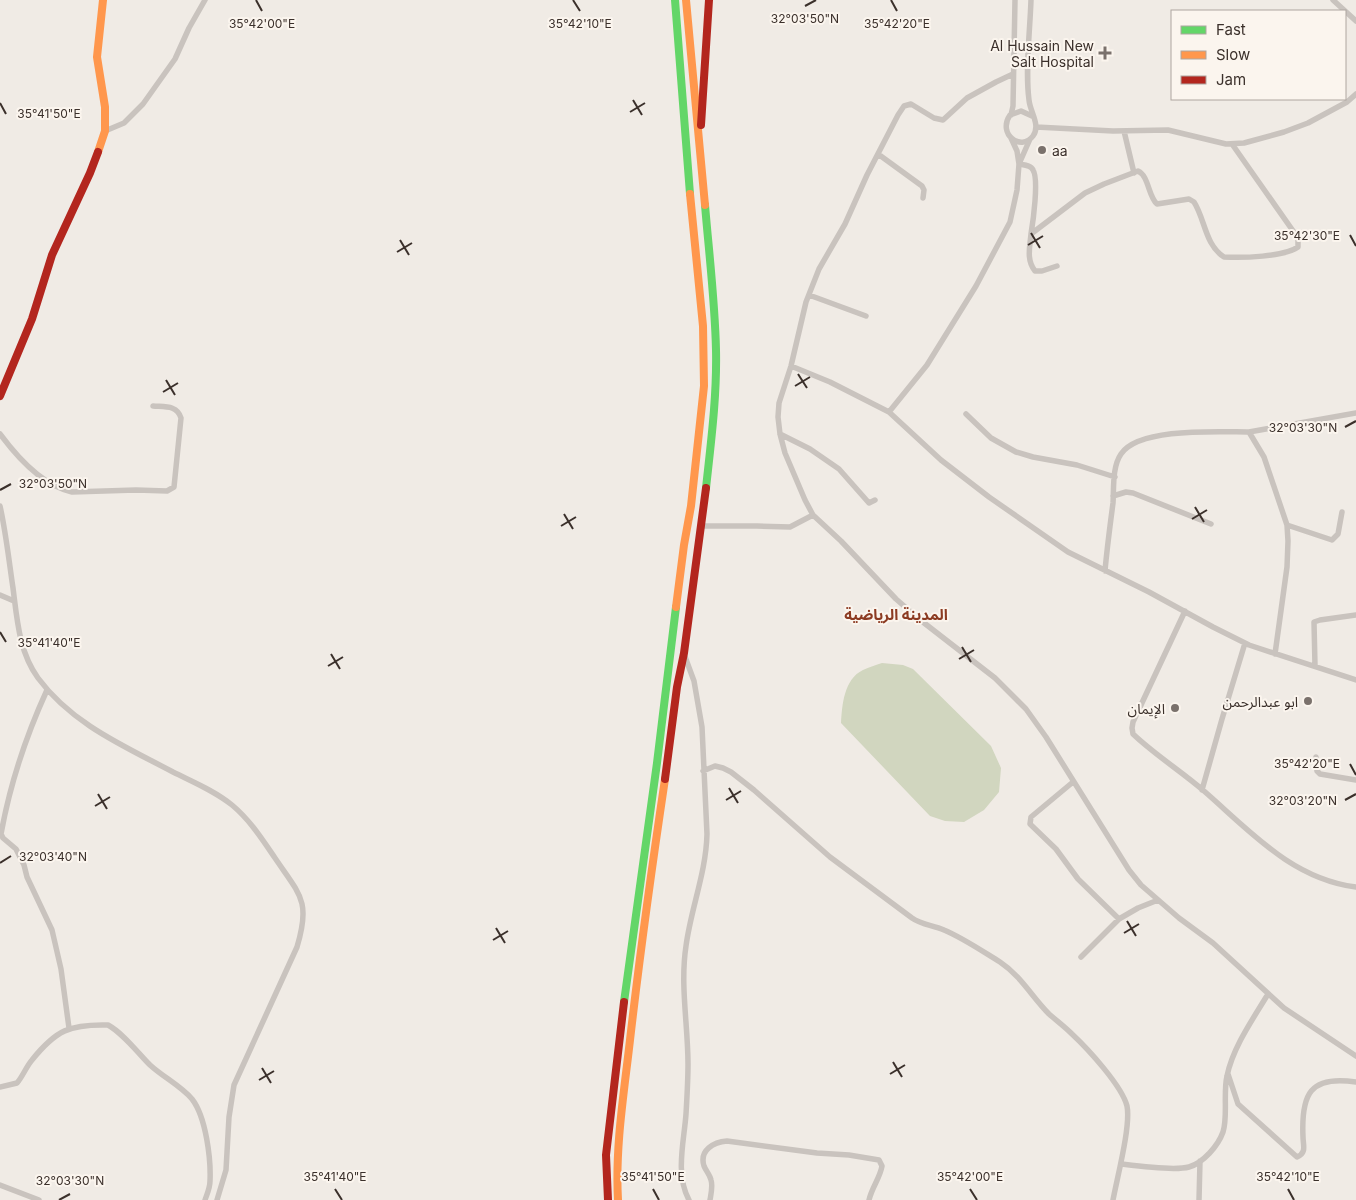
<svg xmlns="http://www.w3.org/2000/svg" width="1356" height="1200" viewBox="0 0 1356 1200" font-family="Inter,'Noto Sans Arabic',sans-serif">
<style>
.grass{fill:#d1d6bf}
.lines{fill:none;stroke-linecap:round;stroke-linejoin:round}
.street{stroke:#c9c3be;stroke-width:5.5}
.fast{stroke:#63d668;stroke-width:8}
.slow{stroke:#ff974d;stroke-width:8}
.jam{stroke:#b3261e;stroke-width:8}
.ticks{fill:none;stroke:#3b302b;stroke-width:2}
.poi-dot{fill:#7a716c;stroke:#fbf5ee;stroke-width:2}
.labels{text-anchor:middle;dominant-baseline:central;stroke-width:4;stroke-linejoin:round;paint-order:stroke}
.poi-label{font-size:14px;fill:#3b302b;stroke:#fbf5ee;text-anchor:end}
.neighbourhood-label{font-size:15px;font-weight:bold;fill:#8c3b22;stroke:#fbf5ee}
.ticks-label{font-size:12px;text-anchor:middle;fill:#3b302b;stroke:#fbf5ee;stroke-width:4;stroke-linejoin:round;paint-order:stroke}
</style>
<rect width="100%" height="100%" fill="#f0ebe5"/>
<path class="grass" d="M 882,663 L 903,665 L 913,669 L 991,746 L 1001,768 L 999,792 L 984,810 L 964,822 L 945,821 L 930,816 L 841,723 C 842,705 844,679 863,670 C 869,667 876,665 882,663 Z"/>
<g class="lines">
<path class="street" d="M 1031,0 C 1030,31 1025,70 1029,100 C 1030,112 1041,125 1033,136 C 1021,152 997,134 1010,115 L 1021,111 L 1032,116
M 1333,0 L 1356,21
M 1013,74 L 996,82 L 967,98 L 943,120 L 934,118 L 911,104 L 904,106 L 898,115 L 867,175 L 845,224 L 819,269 L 806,302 L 791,366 L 779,403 L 778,417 L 780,434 L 785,453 L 805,500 L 813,515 L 841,541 L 896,599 L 919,619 L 995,678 L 1026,709 L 1046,737 L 1129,870 L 1141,885 L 1179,918 L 1213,943 L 1284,1008 L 1356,1056
M 1011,115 L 1013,106 L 1015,0
M 1036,127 L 1113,131 L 1168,130 L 1226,144 L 1244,143 L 1284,132 L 1308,123 L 1347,102 L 1356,94
M 105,131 L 124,123 L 143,104 L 175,59 L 189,28 L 205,0
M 1124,131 L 1134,173
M 878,154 L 922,186 L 924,190 L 923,198
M 1019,164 C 1024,165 1031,165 1033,170 C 1039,179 1033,222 1031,234 L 1085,193 L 1104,184 L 1138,171 C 1149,176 1148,196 1157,204 L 1189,199 L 1194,202 C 1205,219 1205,245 1224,257 C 1242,258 1284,257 1298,247 L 1298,238 L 1232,144
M 1019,164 L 1030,139
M 1031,234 C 1030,246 1026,260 1035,271 L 1042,271 L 1057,266
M 809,295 L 866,316
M 791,366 L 830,382 L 889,412 L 941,460 L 989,497 L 1068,552 L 1149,592 L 1213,627 L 1249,645 L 1356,680
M 889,412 L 927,365 L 976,286 L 1010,222 L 1017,190 L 1019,164 L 1017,151 L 1011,138
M 966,414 L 991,438 L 1016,452 L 1033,457 L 1077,465 L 1115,477
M 0,434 C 17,457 43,486 72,492 L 136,490 L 167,491 L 174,487 L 181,418 C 177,405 165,407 153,406
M 780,434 L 810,449 L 839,469 L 869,503 L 875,500
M 1113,496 L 1126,492 L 1133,493 L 1211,524
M 0,506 C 6,533 9,561 13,588 C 17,619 19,652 38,678 C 72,724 124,746 173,772 C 193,782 215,791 232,805 C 250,820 262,839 275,858 C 300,895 311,901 297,947 L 234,1085 L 229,1117 L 226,1170 L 217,1200
M 1287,525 L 1332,540 L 1338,534 L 1342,512
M 702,526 L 757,526 L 790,527 L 813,515
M 1105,571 C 1107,548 1110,526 1113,503 C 1114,488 1112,467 1121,454 C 1139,427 1219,432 1249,432
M 0,595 L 14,601
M 1185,611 L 1133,722 L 1132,728 L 1133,734 C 1155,755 1181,771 1204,791 C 1250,831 1292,879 1356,887
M 684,654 L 694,681 L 702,727 L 707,834 C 706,873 691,908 686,946 C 680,985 688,1025 688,1064 C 688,1081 687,1097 686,1114 C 684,1142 675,1174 689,1200
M 1275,654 L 1287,567 L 1288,541 L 1287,525 L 1264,457 L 1249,432 L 1356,413
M 1315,666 L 1314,622 L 1320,620 L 1356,615
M 47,690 C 26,736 10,784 1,834 L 3,838 L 16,849 L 24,865 L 27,877 L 52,930 L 61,969 L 69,1028
M 1316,757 L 1317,771 L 1320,774 L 1356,780
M 703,771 L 715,766 L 723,768 L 731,772 L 754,790 L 830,857 L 912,918 C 922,925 933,925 944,930 C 963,938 982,951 1000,962 C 1021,976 1032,997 1049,1014 C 1057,1021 1065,1027 1072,1034 C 1088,1049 1122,1086 1127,1106 C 1131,1126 1117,1178 1113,1200
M 1073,782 L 1031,817 L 1030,824 L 1056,849 L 1078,879 L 1119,919
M 1202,790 L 1222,719 L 1245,643
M 1081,957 L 1119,919 L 1138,908 L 1158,900
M 1228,1074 L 1238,1104 L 1297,1157 C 1307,1153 1303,1145 1303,1137 C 1301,1094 1310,1075 1356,1082
M 0,1087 L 17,1083 C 23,1076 26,1067 32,1060 C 56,1030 70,1024 108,1025 C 124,1034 137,1052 150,1065 C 163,1077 181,1086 192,1099 C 206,1117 211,1159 210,1181 C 210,1188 207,1194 205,1200
M 1121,1164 C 1137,1166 1174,1171 1189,1167 C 1203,1163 1218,1146 1223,1132 C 1228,1117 1223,1093 1227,1076 C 1233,1047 1253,1019 1268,994
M 0,1185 L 39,1200
M 710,1200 C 711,1194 713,1186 711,1180 C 710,1175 706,1171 704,1166 C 699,1150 714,1142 727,1141 L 817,1153 L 849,1155 L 879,1160 L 882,1166 C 880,1178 872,1187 869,1200
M 1199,1200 L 1200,1161"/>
<path class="fast" d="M 675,0 L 690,194
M 705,205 C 709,253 715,302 716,350 C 717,396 711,442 706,488
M 624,1002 L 657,763 L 676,607"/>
<path class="slow" d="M 686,0 L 705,205
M 98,152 L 105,131 L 105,107 L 97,57 L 103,0
M 676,607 L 684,545 L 691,506 L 704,386 L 703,326 L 690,194
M 618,1200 C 615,1147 624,1093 630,1040 C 640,953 652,866 665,779"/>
<path class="jam" d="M 701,125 L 709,0
M 0,396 L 32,319 L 52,255 L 90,173 L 98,152
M 665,779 L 677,687 L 684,653 L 706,488
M 608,1200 L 606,1155 L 624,1002"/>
</g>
<path class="ticks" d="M 256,0 L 262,11M 573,0 L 580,11M 891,0 L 897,11M 805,6 L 816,0M 633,100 L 642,115M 0,103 L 6,114M 630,112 L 645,103M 1031,233 L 1040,248M 1350,235 L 1356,246M 400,240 L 409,255M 1028,245 L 1043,236M 397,252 L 412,243M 798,374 L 807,388M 166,380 L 175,395M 795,386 L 810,377M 163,392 L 178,383M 1345,427 L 1356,421M 0,490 L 11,484M 1195,507 L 1204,522M 564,514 L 573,529M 1192,519 L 1207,510M 561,526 L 576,517M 0,632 L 6,642M 962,647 L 971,662M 331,654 L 340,669M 959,659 L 974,650M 328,666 L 343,657M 1350,764 L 1356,775M 729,788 L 738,803M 98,794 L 107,809M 726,800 L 741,791M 1345,800 L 1356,794M 95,806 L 110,797M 0,863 L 11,856M 1127,921 L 1136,936M 496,928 L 505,943M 1124,933 L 1139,924M 493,940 L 508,931M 893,1062 L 902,1077M 262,1068 L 271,1083M 890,1074 L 905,1065M 259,1080 L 274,1071M 335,1189 L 342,1200M 653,1189 L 659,1200M 970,1189 L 977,1200M 1288,1189 L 1294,1200M 59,1200 L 70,1194"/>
<g class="poi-dot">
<path d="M1102.5 45.5h5v5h5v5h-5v5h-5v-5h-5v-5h5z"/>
<circle cx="1042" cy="150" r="5"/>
<circle cx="1308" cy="701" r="5"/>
<circle cx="1175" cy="708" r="5"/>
</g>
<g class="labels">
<g class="poi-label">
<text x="1094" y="45">Al Hussain New<tspan x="1094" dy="16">Salt Hospital</tspan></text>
<text x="1052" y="150" text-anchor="start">aa</text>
<text x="1298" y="701">ابو عبدالرحمن</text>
<text x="1165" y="708">الإيمان</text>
</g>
<g class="neighbourhood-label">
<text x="896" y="614">المدينة الرياضية</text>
</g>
</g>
<g class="ticks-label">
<text x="805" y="23">32°03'50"N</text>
<text x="262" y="28">35°42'00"E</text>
<text x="580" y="28">35°42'10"E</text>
<text x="897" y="28">35°42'20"E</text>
<text x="49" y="118">35°41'50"E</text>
<text x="1307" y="240">35°42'30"E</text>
<text x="1303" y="432">32°03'30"N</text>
<text x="53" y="488">32°03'50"N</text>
<text x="49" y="647">35°41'40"E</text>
<text x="1307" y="768">35°42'20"E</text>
<text x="1303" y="805">32°03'20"N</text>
<text x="53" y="861">32°03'40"N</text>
<text x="335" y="1181">35°41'40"E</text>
<text x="653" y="1181">35°41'50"E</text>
<text x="970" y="1181">35°42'00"E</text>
<text x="1288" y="1181">35°42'10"E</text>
<text x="70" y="1185">32°03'30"N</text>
</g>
<rect x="1171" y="10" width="175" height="90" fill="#fbf5ee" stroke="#aea6a0"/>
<rect x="1181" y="26" width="25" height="8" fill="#63d668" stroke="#aea6a0"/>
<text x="1216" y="35" font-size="15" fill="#3b302b">Fast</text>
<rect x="1181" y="51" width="25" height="8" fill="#ff974d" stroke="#aea6a0"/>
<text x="1216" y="60" font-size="15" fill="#3b302b">Slow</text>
<rect x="1181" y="76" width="25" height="8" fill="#b3261e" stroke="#aea6a0"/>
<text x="1216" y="85" font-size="15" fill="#3b302b">Jam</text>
</svg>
